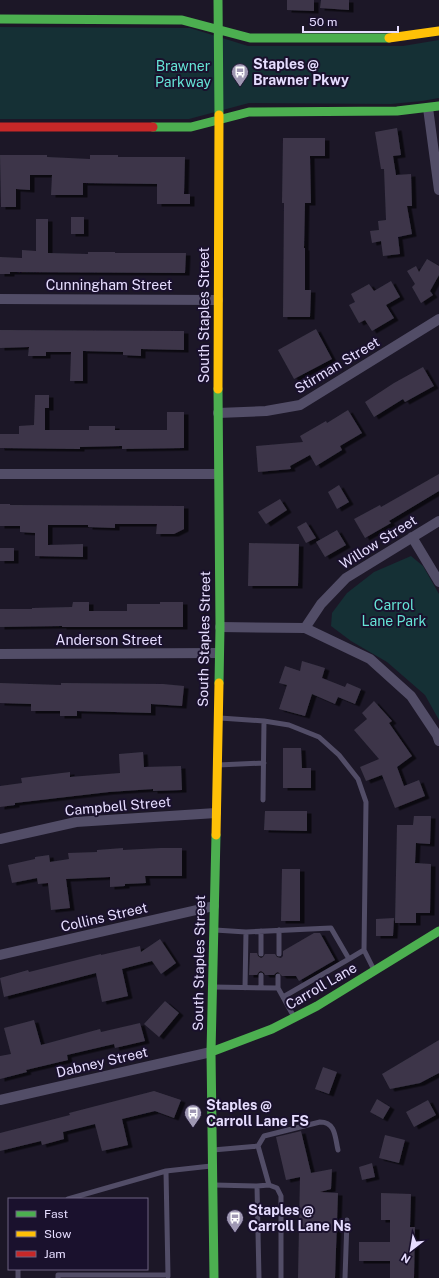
<svg xmlns="http://www.w3.org/2000/svg" width="439" height="1278" viewBox="0 0 439 1278" font-family="'Public Sans',sans-serif">
<style>
.green{fill:#153035}
.building{fill:#3c3648;filter:url(#shadow)}
.lines{fill:none;stroke-linecap:round;stroke-linejoin:round}
.lane{stroke:#524d67;stroke-width:5}
.street{stroke:#524d67;stroke-width:10}
.fast{stroke:#4caf50;stroke-width:9}
.slow{stroke:#ffc107;stroke-width:9}
.jam{stroke:#c62828;stroke-width:9}
.labels{text-anchor:middle;dominant-baseline:central;stroke-width:4;stroke-linejoin:round;paint-order:stroke}
.poi-label{font-size:14px;font-weight:bold;fill:#e6ddff;stroke:#1a112d;text-anchor:start}
.park-label{font-size:14px;fill:#65e4d6;stroke:#1a112d}
.street-label{font-size:14px;fill:#e6ddff;stroke:#1a112d}
</style>
<defs>
<filter id="shadow"><feDropShadow dx="4.5" dy="2.5" stdDeviation="0" flood-color="#0009"/></filter>
</defs>
<rect width="100%" height="100%" fill="#1c1727"/>
<path class="green" d="M 0,27 L 190,28 L 248,46 L 403,46 L 439,40 L 439,98 L 422,101 L 391,104 L 249,103 L 189,119 L 0,119 Z
M 411,556 L 423,566 L 439,594 L 439,720 L 425,695 L 387,662 L 351,641 L 331,626 L 332,613 L 347,593 L 374,572 Z"/>
<path class="building" d="M 287,0 L 314,0 L 314,11 L 287,10 Z
M 321,0 L 349,0 L 349,10 L 320,8 Z
M 397,128 L 401,155 L 393,156 L 396,175 L 411,174 L 412,206 L 407,206 L 412,234 L 398,237 L 400,254 L 383,256 L 381,241 L 372,243 L 370,231 L 379,230 L 378,221 L 386,220 L 384,169 L 381,169 L 375,132 Z
M 283,138 L 325,138 L 325,156 L 310,156 L 311,203 L 305,203 L 304,248 L 305,248 L 305,290 L 311,290 L 310,317 L 283,317 L 284,203 L 282,203 Z
M 0,155 L 47,155 L 47,157 L 90,159 L 90,155 L 118,155 L 118,157 L 185,157 L 184,194 L 190,194 L 190,204 L 157,204 L 157,184 L 83,183 L 83,195 L 51,195 L 52,175 L 30,175 L 30,190 L 16,189 L 16,207 L 1,207 Z
M 71,217 L 84,217 L 84,234 L 71,234 Z
M 36,219 L 48,219 L 48,253 L 88,254 L 88,252 L 115,252 L 115,253 L 186,253 L 185,273 L 10,272 L 10,274 L 0,274 L 0,257 L 22,258 L 22,250 L 36,251 Z
M 427,259 L 439,266 L 439,275 L 430,291 L 433,295 L 421,303 L 412,287 L 415,284 L 407,271 L 416,266 L 419,272 Z
M 391,281 L 400,297 L 386,305 L 394,318 L 372,331 L 365,320 L 359,323 L 349,305 L 355,302 L 351,294 L 369,284 L 374,291 Z
M 316,329 L 332,359 L 294,379 L 278,350 Z
M 0,330 L 184,331 L 184,350 L 141,349 L 141,356 L 123,355 L 123,352 L 83,351 L 83,381 L 70,381 L 71,352 L 46,352 L 46,356 L 28,356 L 29,347 L 0,348 Z
M 423,367 L 434,386 L 405,402 L 403,399 L 374,417 L 365,402 L 394,383 Z
M 35,395 L 49,395 L 49,408 L 45,408 L 45,430 L 89,430 L 89,426 L 115,426 L 115,430 L 167,430 L 167,412 L 184,412 L 184,448 L 122,449 L 122,446 L 80,447 L 80,449 L 0,448 L 0,434 L 19,434 L 19,426 L 34,425 Z
M 348,410 L 362,433 L 340,446 L 342,450 L 316,466 L 310,455 L 290,466 L 291,469 L 258,472 L 256,446 L 303,442 L 300,436 L 326,421 L 327,423 Z
M 439,474 L 439,491 L 389,521 L 391,523 L 365,538 L 354,519 L 380,505 L 381,507 Z
M 339,485 L 349,502 L 337,509 L 328,492 Z
M 280,499 L 287,510 L 266,524 L 258,512 Z
M 0,504 L 10,504 L 10,505 L 184,506 L 184,529 L 174,534 L 156,534 L 157,524 L 115,524 L 115,528 L 88,527 L 88,525 L 48,525 L 48,545 L 83,544 L 83,557 L 35,556 L 35,533 L 20,532 L 20,526 L 0,526 Z
M 306,522 L 316,538 L 306,543 L 297,527 Z
M 337,530 L 346,545 L 325,557 L 316,542 Z
M 249,543 L 299,544 L 298,586 L 248,586 Z
M 0,548 L 14,548 L 14,561 L 0,561 Z
M 73,602 L 89,602 L 89,611 L 127,611 L 127,604 L 160,604 L 160,602 L 183,602 L 183,627 L 62,627 L 62,626 L 0,627 L 0,609 L 32,609 L 32,608 L 72,607 Z
M 302,661 L 325,668 L 322,678 L 345,687 L 347,683 L 361,689 L 355,704 L 338,697 L 335,704 L 312,694 L 305,716 L 279,709 L 287,685 L 279,683 L 285,666 L 300,671 Z
M 0,683 L 61,685 L 61,683 L 163,684 L 184,686 L 182,706 L 151,704 L 151,713 L 77,711 L 77,716 L 60,716 L 60,711 L 31,711 L 31,704 L 0,703 Z
M 374,701 L 392,721 L 389,723 L 412,756 L 397,767 L 404,786 L 419,780 L 425,796 L 395,808 L 382,775 L 366,781 L 360,767 L 379,759 L 354,730 L 367,719 L 362,713 Z
M 283,748 L 301,748 L 302,768 L 311,768 L 311,788 L 283,788 Z
M 143,752 L 144,767 L 181,766 L 182,790 L 153,791 L 153,789 L 109,792 L 15,803 L 15,805 L 0,807 L 0,786 L 22,783 L 21,778 L 70,772 L 70,777 L 120,773 L 119,754 Z
M 265,811 L 307,811 L 307,831 L 264,830 Z
M 414,816 L 431,816 L 430,844 L 416,843 L 415,863 L 431,864 L 430,913 L 416,913 L 416,923 L 395,923 L 397,825 L 413,825 Z
M 123,848 L 123,850 L 161,848 L 182,848 L 182,876 L 145,876 L 146,883 L 125,884 L 125,886 L 110,887 L 110,877 L 66,879 L 70,908 L 51,910 L 48,883 L 38,884 L 37,878 L 12,883 L 8,865 L 35,859 L 35,857 L 49,855 L 50,862 L 69,859 L 68,853 L 97,852 L 97,850 Z
M 282,869 L 300,869 L 300,921 L 281,921 Z
M 394,918 L 393,936 L 376,936 L 376,919 Z
M 314,933 L 320,933 L 335,960 L 299,981 L 296,976 L 282,976 L 278,972 L 276,973 L 274,975 L 265,975 L 264,973 L 261,971 L 259,972 L 257,975 L 249,975 L 250,953 L 257,953 L 258,956 L 261,958 L 263,957 L 265,954 L 275,954 L 277,957 L 281,958 L 283,956 L 283,951 Z
M 160,939 L 176,963 L 161,974 L 152,961 L 122,969 L 128,996 L 102,1002 L 96,973 L 4,997 L 0,978 L 28,970 L 29,972 L 101,954 L 101,955 L 140,946 L 141,952 Z
M 165,1001 L 179,1013 L 159,1037 L 144,1024 Z
M 34,1020 L 41,1045 L 100,1029 L 101,1032 L 140,1023 L 145,1041 L 115,1048 L 114,1044 L 67,1055 L 68,1060 L 26,1070 L 27,1072 L 0,1079 L 0,1056 L 11,1054 L 4,1028 Z
M 439,1040 L 439,1073 L 420,1083 L 390,1089 L 382,1074 Z
M 323,1067 L 337,1072 L 329,1094 L 315,1089 Z
M 154,1091 L 181,1100 L 174,1118 L 155,1111 L 122,1119 L 128,1145 L 102,1151 L 95,1124 L 63,1132 L 64,1139 L 42,1145 L 41,1141 L 0,1151 L 0,1133 L 70,1115 L 69,1113 Z
M 377,1099 L 390,1107 L 383,1119 L 370,1112 Z
M 428,1100 L 436,1115 L 414,1127 L 406,1112 Z
M 301,1131 L 311,1173 L 332,1169 L 331,1189 L 320,1192 L 338,1193 L 335,1278 L 298,1278 L 300,1177 L 286,1180 L 276,1137 Z
M 385,1135 L 405,1140 L 399,1163 L 379,1158 Z
M 372,1163 L 375,1177 L 362,1180 L 359,1167 Z
M 381,1193 L 411,1194 L 410,1227 L 415,1227 L 414,1278 L 390,1278 L 390,1261 L 359,1261 L 359,1242 L 390,1242 L 390,1220 L 381,1220 Z"/>
<g class="lines">
<path class="lane" d="M 220,718 L 264,721 L 289,725 L 319,737 L 339,755 L 358,779 L 366,802 L 364,950 L 374,970
M 218,765 L 264,763
M 263,800 L 264,721
M 215,930 L 246,932 L 331,928 L 349,959 L 364,950
M 261,954 L 261,931
M 279,954 L 279,930
M 213,987 L 278,988 L 294,1017
M 245,988 L 246,932
M 261,988 L 261,975
M 278,988 L 278,976
M 283,997 L 349,959
M 258,1146 L 264,1136 L 320,1122 C 336,1122 335,1138 338,1150
M 213,1150 L 258,1146 L 269,1185
M 166,1171 L 168,1276
M 214,1185 L 257,1186 L 269,1185 L 277,1188 L 281,1196 L 281,1278
M 257,1186 L 259,1278
M 68,1199 L 166,1171 L 211,1166
M 18,1278 L 18,1269
M 58,1278 L 58,1275 L 168,1275
M 345,1278 L 347,1220"/>
<path class="street" d="M 428,108 L 439,190
M 0,299 L 218,300
M 218,413 L 266,411 L 300,405 L 439,319
M 0,474 L 218,474
M 412,537 L 439,582
M 220,627 L 305,628 L 370,659 L 411,696 L 437,735 L 439,741
M 305,628 L 321,604 L 346,578 L 439,521
M 0,654 L 219,653
M 0,839 L 76,822 L 216,813
M 0,955 L 214,906
M 0,1100 L 211,1052"/>
<path class="fast" d="M 218,0 L 219,115
M 0,19 L 182,20 L 250,38 L 389,38
M 153,127 L 191,127 L 249,112 L 397,111 L 439,106
M 218,389 L 220,627 L 219,683
M 211,1052 L 272,1029 L 317,1006 L 439,931
M 214,1278 L 211,1052 L 216,835"/>
<path class="slow" d="M 389,38 L 439,31
M 218,389 L 219,115
M 216,835 L 219,683"/>
<path class="jam" d="M 0,127 L 153,127"/>
</g>
<defs>
<g id="bus-pin" transform="scale(0.9)"><path d="M0 17L-7.5 6A9.5 9.5 0 1 1 7.5 6Z" fill="#9f98b3" stroke="#1a112d"/><path d="M-5-6H5V4H4V6H2V4H-2V6H-4V4H-5ZM-3.5-4V0h7V-4ZM-3.5 1.2v1.5H-2V1.2ZM2 1.2v1.5H3.5V1.2Z" fill="#fff"/></g>
</defs>
<g fill-rule="evenodd">
<use href="#bus-pin" x="240" y="72"/>
<use href="#bus-pin" x="193" y="1113"/>
<use href="#bus-pin" x="235" y="1218"/>
</g>
<g class="labels">
<g class="poi-label">
<text x="253" y="64">Staples @<tspan x="253" dy="16">Brawner Pkwy</tspan></text>
<text x="206" y="1105">Staples @<tspan x="206" dy="16">Carroll Lane FS</tspan></text>
<text x="248" y="1210">Staples @<tspan x="248" dy="16">Carroll Lane Ns</tspan></text>
</g>
<g class="park-label">
<text x="183" y="66">Brawner<tspan x="183" dy="16">Parkway</tspan></text>
<text x="394" y="605">Carrol<tspan x="394" dy="16">Lane Park</tspan></text>
</g>
<g class="street-label">
<text x="109" y="285">Cunningham Street</text>
<text transform="translate(204 315) rotate(-90)">South Staples Street</text>
<text transform="translate(337 365) rotate(-31)">Stirman Street</text>
<text transform="translate(378 542) rotate(-32)">Willow Street</text>
<text transform="translate(204 639) rotate(-89)">South Staples Street</text>
<text x="109" y="640">Anderson Street</text>
<text transform="translate(118 806) rotate(-5)">Campbell Street</text>
<text transform="translate(104 917) rotate(-13)">Collins Street</text>
<text transform="translate(199 963) rotate(-89)">South Staples Street</text>
<text transform="translate(321 986) rotate(-30)">Carroll Lane</text>
<text transform="translate(102 1062) rotate(-13)">Dabney Street</text>
</g>
</g>
<rect x="8" y="1198" width="140" height="72" fill="#1a112d" stroke="#6c6381"/>
<rect x="16" y="1211" width="20" height="6" fill="#4caf50" stroke="#6c6381"/>
<text x="44" y="1218" font-size="12" fill="#e6ddff">Fast</text>
<rect x="16" y="1231" width="20" height="6" fill="#ffc107" stroke="#6c6381"/>
<text x="44" y="1238" font-size="12" fill="#e6ddff">Slow</text>
<rect x="16" y="1251" width="20" height="6" fill="#c62828" stroke="#6c6381"/>
<text x="44" y="1258" font-size="12" fill="#e6ddff">Jam</text>
<g transform="translate(411 1250) rotate(211)" stroke="#1a112d" stroke-width="3" paint-order="stroke">
<path d="M0-3L7 15L0 10L-7 15Z" fill="#e6ddff"/>
<text y="-6" font-size="11" font-weight="bold" text-anchor="middle" fill="#e6ddff">N</text>
</g>
<path d="M303 26v6h95v-6" fill="none" stroke="#e6ddff" stroke-width="2"/>
<text x="309" y="26" font-size="12" fill="#e6ddff" stroke="#1a112d" stroke-width="3" paint-order="stroke">50 m</text>
</svg>
